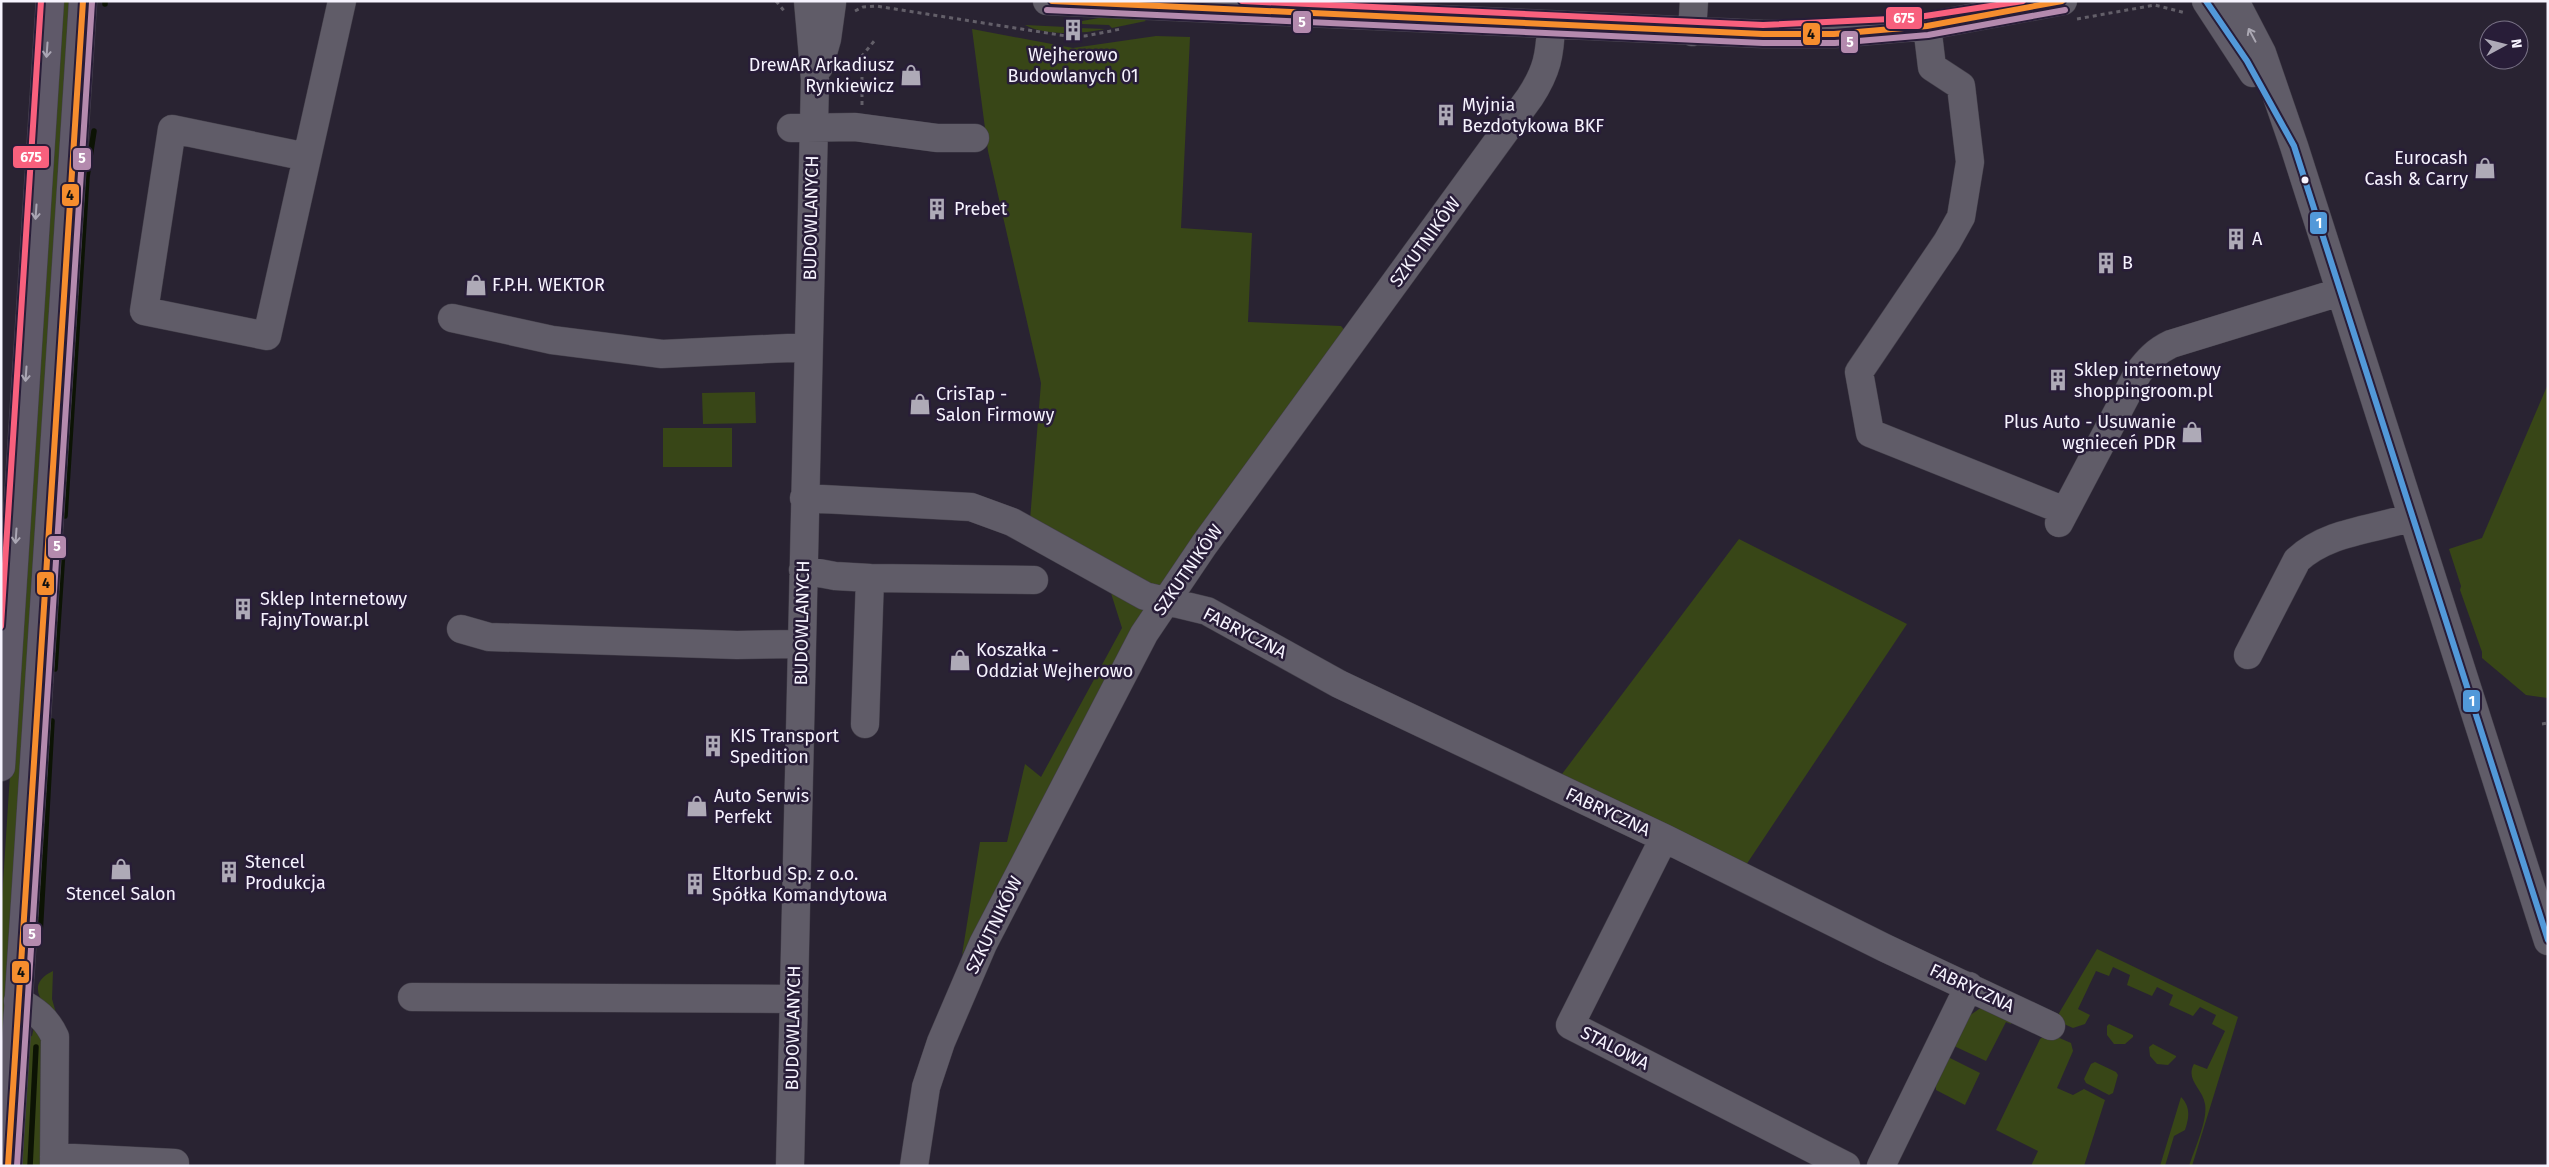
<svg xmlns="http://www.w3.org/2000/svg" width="2549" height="1167" viewBox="0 0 2549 1167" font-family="'Fira Sans',sans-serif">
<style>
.green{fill:#384617}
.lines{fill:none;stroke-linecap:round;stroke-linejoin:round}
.stream{stroke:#0c1304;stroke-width:5.5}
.minor-casing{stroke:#433f4a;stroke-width:29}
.major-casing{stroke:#433f4a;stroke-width:29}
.path{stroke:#635f69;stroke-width:3;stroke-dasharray:4 4;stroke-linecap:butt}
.minor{stroke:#605c68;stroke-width:28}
.major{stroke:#5f5969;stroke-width:28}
.bus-1-casing{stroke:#281d38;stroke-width:10}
.bus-2-casing{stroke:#281d38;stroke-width:10}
.bus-3-casing{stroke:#281d38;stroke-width:10}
.bus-4-casing{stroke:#281d38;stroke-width:10}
.bus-1{stroke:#f68d2e;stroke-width:6}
.bus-2{stroke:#b48aae;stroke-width:6}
.bus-3{stroke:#5299d9;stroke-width:6}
.bus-4{stroke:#f8607d;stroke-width:6}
.oneway{stroke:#aba8b3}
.oneway2{stroke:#aaa6b4}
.bus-dot{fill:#f6f3fe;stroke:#281d38;stroke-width:2}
.labels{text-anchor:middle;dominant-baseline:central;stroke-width:5;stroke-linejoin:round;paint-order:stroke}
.poi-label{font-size:18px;fill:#f6f3fe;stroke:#281d38;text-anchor:start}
.street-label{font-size:18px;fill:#f6f3fe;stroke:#281d38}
.line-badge{stroke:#281d38;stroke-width:2}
.badge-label{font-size:14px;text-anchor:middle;font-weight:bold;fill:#fff}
.pale-badge-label{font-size:14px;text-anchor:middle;font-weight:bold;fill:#111}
</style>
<rect width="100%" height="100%" fill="#292332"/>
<path class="green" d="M 60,1 L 74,1 L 1,1140 L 1,914 Z
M 1110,16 L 1141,17 L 1146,21 L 1112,28 L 1109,25 L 1081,24 L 1082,21 Z
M 1025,25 L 1066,27 L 1066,32 L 1078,32 L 1079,28 L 1105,29 C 1083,34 1045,36 1025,25 Z
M 972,29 L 1073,48 L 1156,36 L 1190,37 L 1181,228 L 1252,233 L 1248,322 L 1341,326 L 1348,334 L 1147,607 L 962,955 L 980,842 L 1007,842 L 1025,764 L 1041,777 L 1122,628 L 1110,590 L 1028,545 L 1041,383 L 988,151 Z
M 2548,384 L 2548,698 L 2526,695 L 2482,658 L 2482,652 L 2460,590 L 2461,586 L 2449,549 L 2482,538 Z
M 755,392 L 756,423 L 703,424 L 702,393 Z
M 663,428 L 732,428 L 732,467 L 663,467 Z
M 1739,539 L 1907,624 L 1746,865 L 1559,778 Z
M 2097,949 L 2238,1017 L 2192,1166 L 2189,1166 C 2194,1150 2208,1120 2205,1104 C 2203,1089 2185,1080 2194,1064 L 2207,1069 L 2225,1031 L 2212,1024 L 2216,1015 L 2200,1007 L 2193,1016 L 2169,1005 L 2173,995 L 2157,987 L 2152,996 L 2127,985 L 2130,975 L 2113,967 L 2109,976 L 2096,971 L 2078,1009 L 2090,1015 L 2085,1024 L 2073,1028 L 2055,1020 Z
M 53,971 L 52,999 L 58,1020 C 43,1004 24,985 53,971 Z
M 1989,1002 L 2016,1011 L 2011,1024 L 2006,1022 L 1986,1061 L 1954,1046 L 1969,1016 Z
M 2109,1024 L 2133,1035 L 2133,1037 L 2125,1044 L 2114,1044 L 2107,1035 L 2107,1026 Z
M 34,1027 L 44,1036 L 46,1166 L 20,1166 L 28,1037 L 32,1036 Z
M 2048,1033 L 2071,1043 L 2073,1051 L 2057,1088 L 2073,1095 L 2084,1089 L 2105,1100 L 2084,1166 L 2031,1166 L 2038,1151 L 1996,1130 L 2040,1039 Z
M 2153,1044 L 2176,1056 L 2176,1057 L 2168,1065 L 2157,1064 L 2150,1056 L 2149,1047 Z
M 1948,1057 L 1980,1073 L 1965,1105 L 1936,1090 L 1936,1081 Z
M 2095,1062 L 2116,1072 L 2118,1075 L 2113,1093 L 2109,1095 L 2086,1083 L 2084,1079 L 2091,1064 Z
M 2181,1097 C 2191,1107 2189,1118 2185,1130 L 2174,1136 L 2165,1166 L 2160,1166 Z"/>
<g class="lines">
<path class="stream" d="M 105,4 L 105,1
M 65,516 L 87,177 L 94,131
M 55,669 L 63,550
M 40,935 L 52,721
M 30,1166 L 36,1047"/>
<g class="minor-casing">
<path id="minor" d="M 1047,1 L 1763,34 L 1834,34 L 1927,26 L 2063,1
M 2206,1 L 2253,73
M 2235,1 L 2262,53 L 2294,146 L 2548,941
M 1927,26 L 1932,67 L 1961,86 L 1970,162 L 1961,217 L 1947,242 L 1859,372 L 1870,433 L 2065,511
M 1692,32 L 1694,1
M 819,67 L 827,39 L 832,3
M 791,128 L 855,127 L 937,138 L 975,138
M 307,157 L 172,129 L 144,311 L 267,336 L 342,1
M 452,318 L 552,340 L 662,354 L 808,347
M 804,498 L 971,507 L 1012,522 L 1145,596 L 1207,611 L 1339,684 L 1664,838 L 1885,948 L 2051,1026
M 2059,523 L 2138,373 C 2148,360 2156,351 2171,344 L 2340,292
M 803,570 L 835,576 L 870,578
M 461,629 L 489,637 L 737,645 L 801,644
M 2248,655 L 2297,560 C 2328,531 2373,530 2412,517
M 865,724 L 870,578 L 1034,580
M 1664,838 L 1570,1025 L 1846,1166
M 412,997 L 794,999
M 18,1001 C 35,1010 47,1019 55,1037 L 54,1166
M 54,1157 L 175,1163 L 174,1166
M 790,1166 L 815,80 L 808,1
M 914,1166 L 926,1087 L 941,1042 L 983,944 L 1144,634 L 1204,545 L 1530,97 C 1547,71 1550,55 1551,25
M 1881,1166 L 1969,986"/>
</g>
<g class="major-casing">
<path id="major" d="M 1,767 L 50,1
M 8,1166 L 83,1"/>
</g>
<path class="path" d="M 776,1 L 785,12
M 855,11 L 863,7 L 876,6 L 1066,36 L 1085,36 L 1121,29
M 2077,19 L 2155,5 L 2186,13
M 862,105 L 862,56 L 875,40
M 2542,724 L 2548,723"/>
<use href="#minor" class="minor"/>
<use href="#major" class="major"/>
<g class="bus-1-casing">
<path id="bus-1" d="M 1052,1 L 1763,34 L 1834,34 L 1927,26 L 2062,1
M 8,1166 L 83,1"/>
</g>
<g class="bus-2-casing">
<path id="bus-2" d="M 1047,10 L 1763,43 L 1835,43 L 1928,35 L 2065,10
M 17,1166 L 92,2"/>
</g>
<g class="bus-3-casing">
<path id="bus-3" d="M 2206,1 L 2247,61 L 2294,146 L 2548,940"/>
</g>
<g class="bus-4-casing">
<path id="bus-4" d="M 1242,1 L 1763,25 L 1912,18 L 2023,1
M 1,626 L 41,1"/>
</g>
<use href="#bus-1" class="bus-1"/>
<use href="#bus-2" class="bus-2"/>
<use href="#bus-3" class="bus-3"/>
<use href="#bus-4" class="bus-4"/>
</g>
<defs><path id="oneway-shaft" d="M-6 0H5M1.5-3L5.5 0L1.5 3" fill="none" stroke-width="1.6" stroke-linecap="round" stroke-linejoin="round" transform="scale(1.25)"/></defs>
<use class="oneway" href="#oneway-shaft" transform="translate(2252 35) rotate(-118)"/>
<g class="oneway2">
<use href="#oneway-shaft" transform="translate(47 50) rotate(94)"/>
<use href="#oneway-shaft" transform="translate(36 212) rotate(94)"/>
<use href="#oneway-shaft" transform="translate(26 374) rotate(94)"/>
<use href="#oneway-shaft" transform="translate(16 536) rotate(94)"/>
</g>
<defs>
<g id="building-bare" transform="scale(1.725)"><path d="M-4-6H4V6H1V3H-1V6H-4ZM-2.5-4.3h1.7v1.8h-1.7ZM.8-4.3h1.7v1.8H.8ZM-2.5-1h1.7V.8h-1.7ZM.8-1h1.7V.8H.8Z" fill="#aeaab7" stroke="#281d38" stroke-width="2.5" paint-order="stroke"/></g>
<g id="shop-bare" transform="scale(1.725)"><path d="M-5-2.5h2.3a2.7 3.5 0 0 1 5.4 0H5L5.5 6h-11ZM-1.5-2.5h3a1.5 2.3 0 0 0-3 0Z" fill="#aeaab7" stroke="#281d38" stroke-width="2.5" paint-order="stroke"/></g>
</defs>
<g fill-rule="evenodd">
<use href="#building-bare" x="1073" y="30"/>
<use href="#shop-bare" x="911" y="75"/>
<use href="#building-bare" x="1446" y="115"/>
<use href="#shop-bare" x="2485" y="168"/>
<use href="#building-bare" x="937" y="209"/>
<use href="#building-bare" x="2236" y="239"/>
<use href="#building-bare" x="2106" y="263"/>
<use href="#shop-bare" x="476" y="285"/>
<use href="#building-bare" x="2058" y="380"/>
<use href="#shop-bare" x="920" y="404"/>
<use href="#shop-bare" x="2192" y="432"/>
<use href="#building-bare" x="243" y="609"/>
<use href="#shop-bare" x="960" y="660"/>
<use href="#building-bare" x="713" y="746"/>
<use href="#shop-bare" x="697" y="806"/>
<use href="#shop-bare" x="121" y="869"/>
<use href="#building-bare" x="229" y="872"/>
<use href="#building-bare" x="695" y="884"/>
</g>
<circle class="bus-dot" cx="2305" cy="180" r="4.5"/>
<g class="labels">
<g class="poi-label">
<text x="1073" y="55" text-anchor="middle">Wejherowo<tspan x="1073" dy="21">Budowlanych 01</tspan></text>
<text x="894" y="65" text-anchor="end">DrewAR Arkadiusz<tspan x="894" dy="21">Rynkiewicz</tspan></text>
<text x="1462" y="105">Myjnia<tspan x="1462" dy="21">Bezdotykowa BKF</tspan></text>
<text x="2468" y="158" text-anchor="end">Eurocash<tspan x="2468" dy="21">Cash &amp; Carry</tspan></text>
<text x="954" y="209">Prebet</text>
<text x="2252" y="239">A</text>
<text x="2122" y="263">B</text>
<text x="492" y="285">F.P.H. WEKTOR</text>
<text x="2074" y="370">Sklep internetowy<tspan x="2074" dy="21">shoppingroom.pl</tspan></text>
<text x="936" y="394">CrisTap -<tspan x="936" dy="21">Salon Firmowy</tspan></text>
<text x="2176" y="422" text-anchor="end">Plus Auto - Usuwanie<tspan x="2176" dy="21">wgnieceń PDR</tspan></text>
<text x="260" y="599">Sklep Internetowy<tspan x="260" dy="21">FajnyTowar.pl</tspan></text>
<text x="976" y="650">Koszałka -<tspan x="976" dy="21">Oddział Wejherowo</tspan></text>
<text x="730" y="736">KIS Transport<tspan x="730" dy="21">Spedition</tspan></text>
<text x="714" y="796">Auto Serwis<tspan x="714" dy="21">Perfekt</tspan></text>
<text x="245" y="862">Stencel<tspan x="245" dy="21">Produkcja</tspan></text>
<text x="712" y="874">Eltorbud Sp. z o.o.<tspan x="712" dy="21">Spółka Komandytowa</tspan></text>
<text x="121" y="894" text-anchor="middle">Stencel Salon</text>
</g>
<g class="street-label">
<text transform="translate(811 218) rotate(-89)">BUDOWLANYCH</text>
<text transform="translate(1425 242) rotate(-54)">SZKUTNIKÓW</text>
<text transform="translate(1188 570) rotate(-55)">SZKUTNIKÓW</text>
<text transform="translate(802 623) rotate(-89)">BUDOWLANYCH</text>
<text transform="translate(1245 633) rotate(27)">FABRYCZNA</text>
<text transform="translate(1608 812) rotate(25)">FABRYCZNA</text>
<text transform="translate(994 925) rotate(-64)">SZKUTNIKÓW</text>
<text transform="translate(1972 988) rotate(25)">FABRYCZNA</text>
<text transform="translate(793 1028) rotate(-89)">BUDOWLANYCH</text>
<text transform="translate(1615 1048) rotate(27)">STALOWA</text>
</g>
</g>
<g class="line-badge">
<rect x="1885" y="6" width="38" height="24" rx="5" fill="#f8607d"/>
<rect x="1292" y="10" width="20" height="24" rx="5" fill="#b48aae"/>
<rect x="1802" y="22" width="19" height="24" rx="5" fill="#f68d2e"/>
<rect x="1840" y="30" width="19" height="24" rx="5" fill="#b48aae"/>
<rect x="12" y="145" width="38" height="24" rx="5" fill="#f8607d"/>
<rect x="72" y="147" width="20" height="24" rx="5" fill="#b48aae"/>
<rect x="61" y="183" width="19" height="24" rx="5" fill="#f68d2e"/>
<rect x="2309" y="211" width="19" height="24" rx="5" fill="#5299d9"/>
<rect x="47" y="535" width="20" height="24" rx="5" fill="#b48aae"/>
<rect x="36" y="571" width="19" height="25" rx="5" fill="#f68d2e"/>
<rect x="2462" y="689" width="19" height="24" rx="5" fill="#5299d9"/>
<rect x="22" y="923" width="20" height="24" rx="5" fill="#b48aae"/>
<rect x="11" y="960" width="19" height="24" rx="5" fill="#f68d2e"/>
</g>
<g class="badge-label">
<text x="1904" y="23">675</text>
<text x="1302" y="27">5</text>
<text x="1850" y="47">5</text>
<text x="31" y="162">675</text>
<text x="82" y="163">5</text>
<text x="2319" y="228">1</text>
<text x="57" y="551">5</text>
<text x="2472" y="706">1</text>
<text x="32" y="939">5</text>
</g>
<g class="pale-badge-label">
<text x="1811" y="39">4</text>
<text x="70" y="200">4</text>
<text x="46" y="588">4</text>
<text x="21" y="977">4</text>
</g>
<rect width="2549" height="1167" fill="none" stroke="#f6f3fe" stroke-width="5"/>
<g transform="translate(2504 45) rotate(83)"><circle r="24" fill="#281d38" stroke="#7a7387"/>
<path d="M0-4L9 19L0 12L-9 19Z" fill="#aeaab7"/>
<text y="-8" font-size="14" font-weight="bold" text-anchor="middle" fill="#f6f3fe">N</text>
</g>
</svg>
